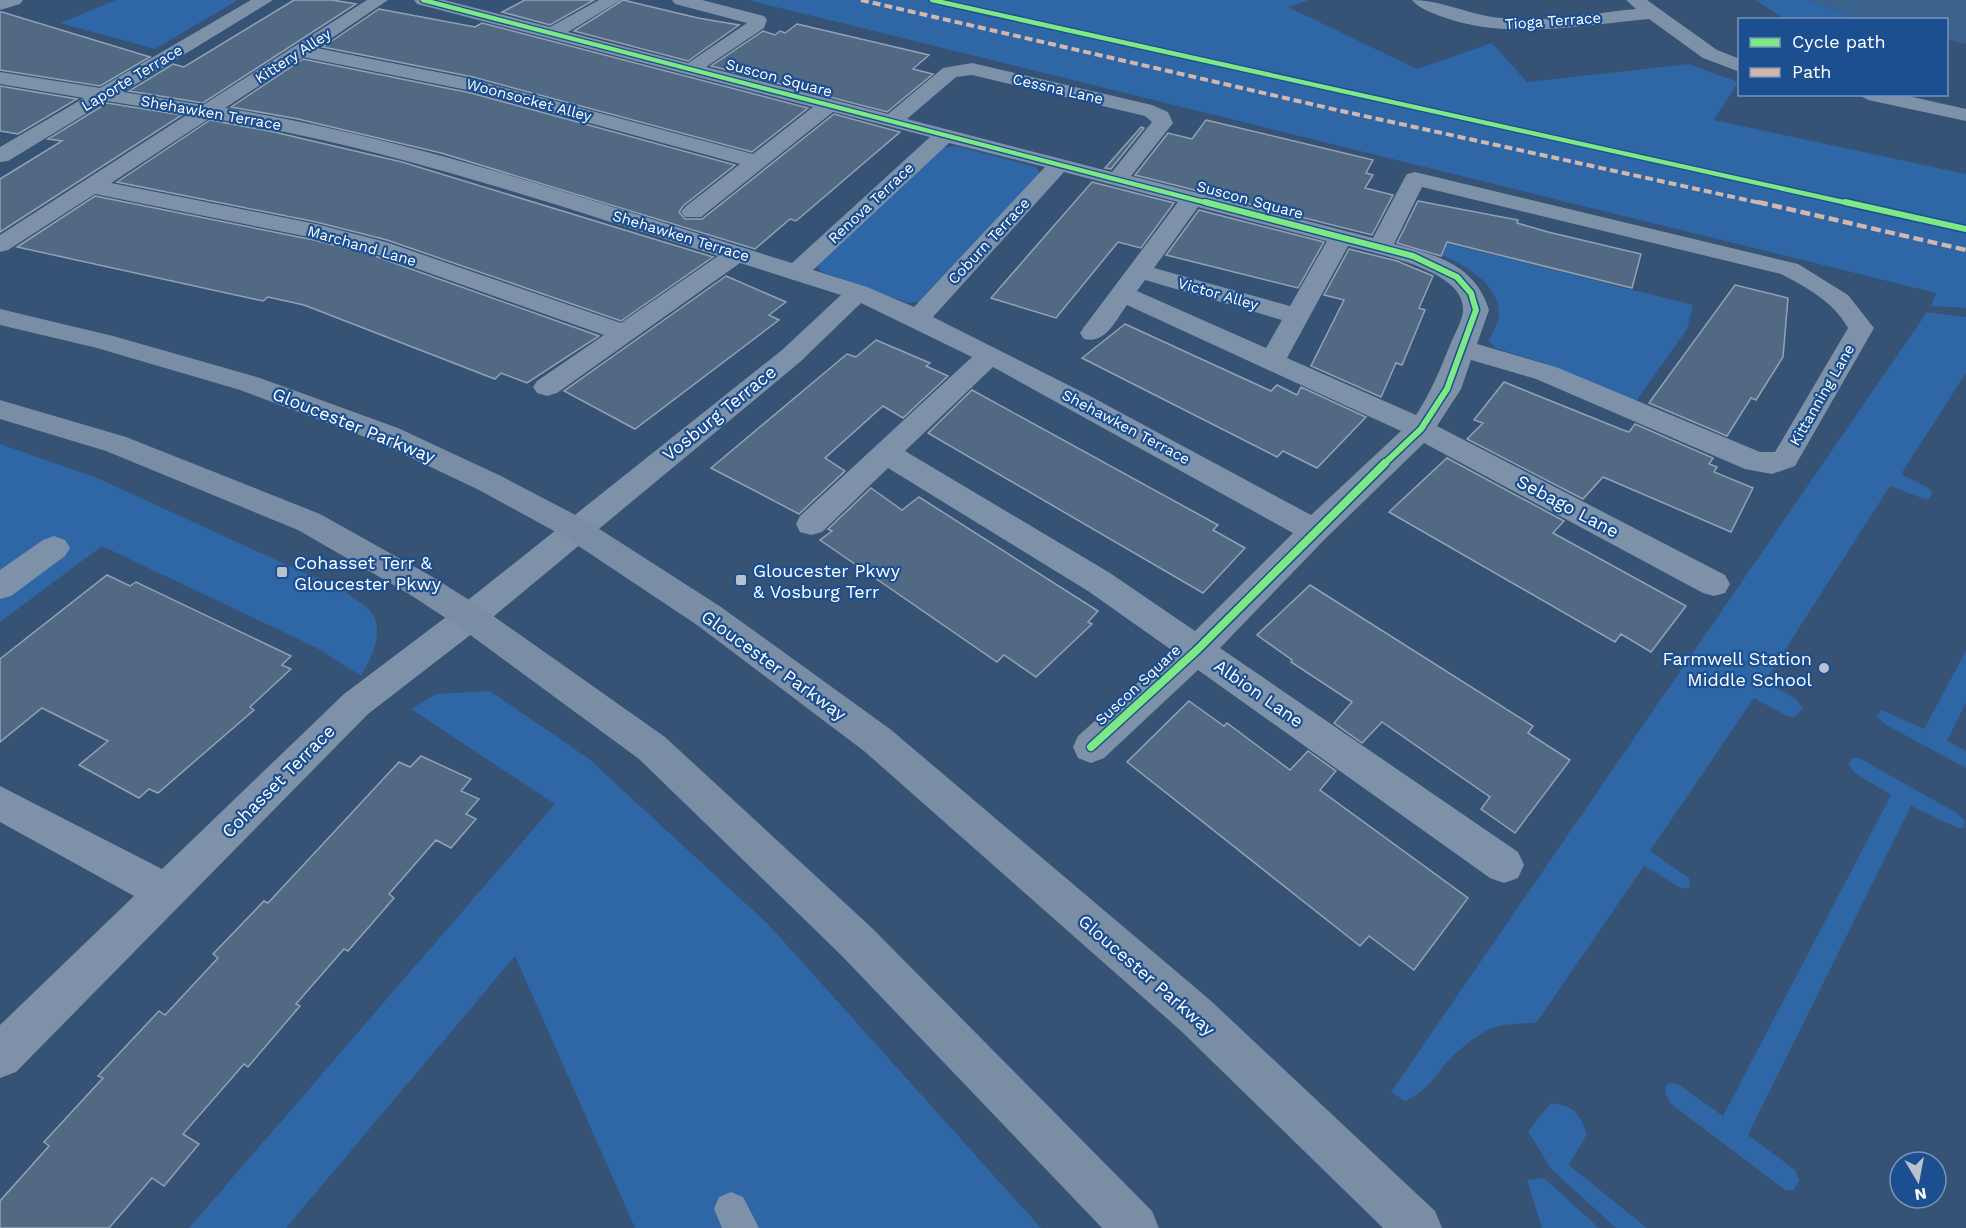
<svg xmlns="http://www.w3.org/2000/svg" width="1966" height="1228" viewBox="0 0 1966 1228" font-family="'Work Sans',sans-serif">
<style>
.green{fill:#2f66a5}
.water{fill:#3b618d}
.building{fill:#526984;stroke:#92a2b6;stroke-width:1.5}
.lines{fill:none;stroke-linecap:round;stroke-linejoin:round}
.lane{fill:#7d92a8;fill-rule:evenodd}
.street{fill:#7d92a8;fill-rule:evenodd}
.secondary{fill:#798da4;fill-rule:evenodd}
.quiet-far1{stroke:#d1b7ad;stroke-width:4;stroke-dasharray:8 4;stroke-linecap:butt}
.quiet{stroke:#d1b7ad;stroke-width:4.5;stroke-dasharray:10 4.5;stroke-linecap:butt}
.cycleway-far2-casing{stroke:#1b4f8f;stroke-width:7}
.cycleway-far1-casing{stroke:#1b4f8f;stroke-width:9}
.cycleway-casing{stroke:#1b4f8f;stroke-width:11}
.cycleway-far2{stroke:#7ce984;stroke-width:4.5}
.cycleway-far1{stroke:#7ce984;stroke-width:6}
.cycleway{stroke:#7ce984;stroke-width:8}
.poi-dot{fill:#b9c2ce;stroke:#1b4f8f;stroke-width:2}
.labels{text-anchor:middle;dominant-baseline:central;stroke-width:4.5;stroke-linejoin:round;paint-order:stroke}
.far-street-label{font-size:15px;fill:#fff;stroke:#1b4f8f}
.street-label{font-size:18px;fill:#fff;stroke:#1b4f8f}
.poi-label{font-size:18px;fill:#fff;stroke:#1b4f8f;text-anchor:start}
</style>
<rect width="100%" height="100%" fill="#365274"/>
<path class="green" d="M 116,0 L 238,0 L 155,49 L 60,23 Z
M 748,0 L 1309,0 L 1288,7 L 1417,69 L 1492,43 L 1527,82 L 1689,64 L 1738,82 L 1714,120 L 1966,174 L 1966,308 L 1931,306 L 1936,293 Z
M 1755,0 L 1808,0 L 1860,19 L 1785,19 Z
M 956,146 L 1036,167 L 1040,174 L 919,302 L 908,303 L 820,271 L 817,264 L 941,148 Z
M 1402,232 L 1693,305 L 1687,329 L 1635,403 L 1556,367 L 1495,348 L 1489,340 C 1492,333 1499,321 1499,314 C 1498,271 1435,252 1403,242 Z
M 1927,312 L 1966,317 L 1966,373 L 1901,474 L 1930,489 L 1933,493 L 1929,499 L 1924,499 L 1890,486 L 1765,681 L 1796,699 L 1803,709 L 1794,717 L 1787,716 L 1754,698 L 1650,851 L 1689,878 L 1690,887 L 1683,889 L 1644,866 L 1537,1022 C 1520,1025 1502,1022 1486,1031 C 1474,1038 1458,1050 1449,1060 C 1434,1077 1427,1091 1405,1101 L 1391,1092 Z
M 0,444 L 97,478 L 342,590 C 351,596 361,602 369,610 C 387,628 371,659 361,676 L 317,648 L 102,546 L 0,622 Z
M 1966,651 L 1966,703 L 1947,741 L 1966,751 L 1966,768 L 1888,726 L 1876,716 L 1882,710 L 1924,729 Z
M 490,691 L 589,759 L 768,924 L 1041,1228 L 635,1228 L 515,956 L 286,1228 L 189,1228 L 555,804 L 411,709 L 436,694 Z
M 1852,758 L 1859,758 L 1957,813 L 1965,821 L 1964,828 L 1958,828 L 1911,806 L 1748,1135 L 1795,1170 L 1799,1180 L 1794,1190 L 1785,1190 L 1670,1103 C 1666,1095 1663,1091 1668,1083 L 1678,1084 L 1723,1116 L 1891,795 L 1855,773 L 1849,765 Z
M 1551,1103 C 1575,1107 1578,1111 1587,1134 L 1569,1165 L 1647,1228 L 1616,1228 L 1551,1169 L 1528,1131 Z
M 1544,1178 L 1599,1228 L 1542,1228 L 1527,1180 Z"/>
<path class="water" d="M 1808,0 L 1966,0 L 1966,44 L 1947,40 L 1946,20 L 1860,19 Z"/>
<path class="building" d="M 294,0 L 332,0 L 356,4 L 203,103 L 129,91 L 173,64 L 184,67 Z
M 525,0 L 594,0 L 550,25 L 502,12 Z
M 623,0 L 698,18 L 739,25 L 688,61 L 574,31 Z
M 379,9 L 475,27 L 482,23 L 808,108 L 752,152 L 473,77 L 323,47 Z
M 0,12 L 2,12 L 150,57 L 100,86 L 0,70 Z
M 797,24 L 929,55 L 913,69 L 933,74 L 887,112 L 711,66 L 763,31 L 775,35 L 780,31 L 785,33 Z
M 303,59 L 471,93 L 735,165 L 683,206 L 679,212 L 685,219 L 702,219 L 834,114 L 900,132 L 796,221 L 790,219 L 755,249 L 441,153 L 298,119 L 231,107 Z
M 0,86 L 77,99 L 18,134 L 0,131 Z
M 107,103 L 182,115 L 0,232 L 0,179 L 62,141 L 48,139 Z
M 210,120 L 274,132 L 402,162 L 713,257 L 621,321 L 387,240 L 316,222 L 117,182 Z
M 1206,120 L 1373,160 L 1366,173 L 1373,175 L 1365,188 L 1393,195 L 1372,235 L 1135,175 L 1168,133 L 1192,139 Z
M 1141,127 L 1144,128 L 1111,169 L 1105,168 Z
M 1092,182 L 1174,203 L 1141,248 L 1118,242 L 1056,318 L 991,298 Z
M 95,196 L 314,240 L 369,254 L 599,336 L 527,383 L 501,373 L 495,379 L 304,305 L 268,297 L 263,301 L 17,247 Z
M 1418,201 L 1518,220 L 1517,223 L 1548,232 L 1641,254 L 1632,288 L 1447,242 L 1441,256 L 1397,243 Z
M 1199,210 L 1324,242 L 1298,288 L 1166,255 Z
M 1349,249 L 1397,261 L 1433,276 L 1419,308 L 1425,310 L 1402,365 L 1396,363 L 1381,397 L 1311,366 L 1344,300 L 1324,295 Z
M 726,276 L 786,302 L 769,315 L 779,320 L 635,429 L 564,391 Z
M 1735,285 L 1788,298 L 1783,357 L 1756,400 L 1751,398 L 1727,436 L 1649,403 Z
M 1125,324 L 1271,391 L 1277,385 L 1297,395 L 1301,387 L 1366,417 L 1317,468 L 1283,451 L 1277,457 L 1082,358 Z
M 876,340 L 930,363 L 926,366 L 948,376 L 903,418 L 883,406 L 825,458 L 845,471 L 799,514 L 711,468 L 847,354 L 856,357 Z
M 1504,382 L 1623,430 L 1629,432 L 1635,424 L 1713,458 L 1709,464 L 1717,467 L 1714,472 L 1753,488 L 1731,532 L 1603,477 L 1583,499 L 1467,439 L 1483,423 L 1474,420 Z
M 972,390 L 1218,525 L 1213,530 L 1245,548 L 1203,593 L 928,433 Z
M 1447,458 L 1564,521 L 1553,533 L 1686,606 L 1651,652 L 1621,634 L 1615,642 L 1389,512 Z
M 871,488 L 902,510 L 919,497 L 1098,611 L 1088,622 L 1092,624 L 1036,677 L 1004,655 L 997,662 L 820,540 L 832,531 L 828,529 Z
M 107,575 L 130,586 L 136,582 L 291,656 L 282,665 L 291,669 L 250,707 L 254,710 L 158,793 L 149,789 L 139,798 L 79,765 L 108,741 L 42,708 L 0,742 L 0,659 Z
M 1310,585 L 1533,726 L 1528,733 L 1570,760 L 1515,833 L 1481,809 L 1490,797 L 1382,722 L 1362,743 L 1334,723 L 1352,702 L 1291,662 L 1292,660 L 1257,635 Z
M 1189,701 L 1224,726 L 1227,723 L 1290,770 L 1308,751 L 1336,771 L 1320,790 L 1468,898 L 1414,970 L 1369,936 L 1360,946 L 1127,762 Z
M 421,756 L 471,779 L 461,791 L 479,799 L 466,814 L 476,819 L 451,848 L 436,840 L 389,894 L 394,898 L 348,951 L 344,949 L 296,1004 L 300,1006 L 248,1067 L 244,1064 L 183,1134 L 199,1144 L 164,1186 L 152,1178 L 109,1228 L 0,1228 L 0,1201 L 49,1146 L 44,1142 L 103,1078 L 98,1076 L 159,1011 L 165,1015 L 218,958 L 213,954 L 264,901 L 268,903 L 399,762 L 410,767 Z"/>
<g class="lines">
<path class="lane" d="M 731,1192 L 743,1197 L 759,1228 L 722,1228 L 714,1209 L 719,1197 Z"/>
<path class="street" d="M 0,0 L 23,0 L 20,4 L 0,10 Z
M 251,0 L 273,0 L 123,92 L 203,105 L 367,0 L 388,0 L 317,48 L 472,79 L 753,154 L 813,107 L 417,4 L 414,0 L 444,0 L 550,27 L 599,0 L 621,0 L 568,32 L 688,63 L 747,23 L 675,4 L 672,0 L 702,0 L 764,16 L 767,20 L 764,28 L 706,67 L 888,114 L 943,68 L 972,63 L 1152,105 L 1168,112 L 1173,123 L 1131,176 L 1373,238 L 1404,179 L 1407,174 L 1415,172 L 1798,264 L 1848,295 L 1874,328 L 1795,466 L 1772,474 L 1745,469 L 1536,379 L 1471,360 L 1461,389 L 1437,426 L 1725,575 L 1730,584 L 1725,593 L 1714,596 L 1703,593 L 1424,443 L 1325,539 L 1220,648 L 1518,852 L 1524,865 L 1518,878 L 1504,883 L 1490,878 L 1198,670 L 1104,758 L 1091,763 L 1078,758 L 1073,747 L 1078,736 L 1173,651 L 1088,591 L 888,468 L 822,532 L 811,535 L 800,532 L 796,524 L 800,516 L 972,357 L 861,303 L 800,362 L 482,626 L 368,714 L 16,1072 L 0,1078 L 0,1025 L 134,896 L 0,822 L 0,786 L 162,869 L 344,694 L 458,608 L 782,350 L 841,295 L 740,263 L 557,393 L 547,396 L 537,393 L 533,387 L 537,381 L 604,335 L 370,252 L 314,238 L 95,194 L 8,250 L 0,252 L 0,235 L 188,114 L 107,101 L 8,161 L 0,162 L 0,147 L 84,98 L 0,84 L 0,72 L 100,88 ZM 303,57 L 472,91 L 740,164 L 685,207 L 681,212 L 685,217 L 701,217 L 833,112 L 930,137 L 792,263 C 606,206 419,139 225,108 ZM 972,75 L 1145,116 L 1152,122 L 1112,172 L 907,119 L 956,77 ZM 210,118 C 384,146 550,203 718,256 L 621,323 L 386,242 L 316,224 L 111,183 ZM 949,143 L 1045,167 L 914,307 L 867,287 L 813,270 ZM 1064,172 L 1178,202 L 1084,327 L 1080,333 L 1084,339 C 1106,344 1115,321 1127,305 L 1401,431 L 1311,515 L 1088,395 L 933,317 ZM 1422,187 L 1781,274 C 1806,287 1834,302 1848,328 L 1775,452 L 1760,452 L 1556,367 L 1477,344 L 1489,310 C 1475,264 1436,255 1394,244 ZM 1198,207 L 1327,241 L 1290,306 L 1154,268 ZM 1348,246 C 1377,254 1465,270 1463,310 C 1463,320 1454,335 1450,345 C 1440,370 1431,392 1416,415 L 1287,358 ZM 1145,280 L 1282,320 L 1266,348 L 1137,291 ZM 993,367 L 1293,533 L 1195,631 L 1110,573 L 905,451 Z
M 1412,0 C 1443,0 1471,16 1502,18 C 1545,23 1593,13 1636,9 L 1626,0 L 1647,0 L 1717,50 L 1740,59 L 1740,72 L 1703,58 L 1649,19 C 1580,25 1507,41 1440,16 C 1430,12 1418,8 1412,0 Z
M 1858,94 L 1899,94 L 1966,109 L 1966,121 L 1868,100 Z
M 54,536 L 65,540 L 70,548 L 65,556 L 11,596 L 0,599 L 0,570 L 43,540 Z"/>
<path class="secondary" d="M 0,309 L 113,336 L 260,378 L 398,428 L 501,476 L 587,521 L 721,607 L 890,729 L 1210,1000 L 1435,1211 L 1442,1228 L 1383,1228 L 1180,1030 L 864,751 L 697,625 L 565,537 L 479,490 L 378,442 L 240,390 L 97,348 L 0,325 Z
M 0,400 L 126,437 L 320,514 L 431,576 L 482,608 L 665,737 L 872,928 L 1152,1211 L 1159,1228 L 1102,1228 L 842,956 L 639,759 L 458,626 L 409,594 L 298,530 L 106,451 L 0,419 Z"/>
<path class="quiet-far1" d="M 861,0 L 1337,110 L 1765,204"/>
<path class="quiet" d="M 1758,202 L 1966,250"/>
<g class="cycleway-far2-casing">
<path id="cycleway-far2" d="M 423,0 L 1211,204
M 932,0 L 1852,204"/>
</g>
<g class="cycleway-far1-casing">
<path id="cycleway-far1" d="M 1205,202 L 1413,256 L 1457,277 L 1471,293 L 1476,310 L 1447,389 L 1421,429 L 1384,464
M 1845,202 L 1966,229"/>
</g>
<g class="cycleway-casing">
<path id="cycleway" d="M 1091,747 L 1197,650 L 1385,463"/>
</g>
<use href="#cycleway-far2" class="cycleway-far2"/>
<use href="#cycleway-far1" class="cycleway-far1"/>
<use href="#cycleway" class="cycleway"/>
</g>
<g class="poi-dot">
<rect x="276" y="566" width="12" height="12" rx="3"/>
<rect x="735" y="574" width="12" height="12" rx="3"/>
<circle cx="1824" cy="668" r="6"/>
</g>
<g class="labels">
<g class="far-street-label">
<text transform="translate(1553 21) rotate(-4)">Tioga Terrace</text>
<text transform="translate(293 56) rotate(-33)">Kittery Alley</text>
<text transform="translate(132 78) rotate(-31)">Laporte Terrace</text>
<text transform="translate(779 78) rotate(15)">Suscon Square</text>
<text transform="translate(1058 89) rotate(13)">Cessna Lane</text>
<text transform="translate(529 100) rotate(15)">Woonsocket Alley</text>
<text transform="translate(211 113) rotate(10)">Shehawken Terrace</text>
<text transform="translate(1250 200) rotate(15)">Suscon Square</text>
<text transform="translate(871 203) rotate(-43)">Renova Terrace</text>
<text transform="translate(681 236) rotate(17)">Shehawken Terrace</text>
<text transform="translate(989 241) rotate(-47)">Coburn Terrace</text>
<text transform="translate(362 246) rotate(16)">Marchand Lane</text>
<text transform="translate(1218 294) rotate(16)">Victor Alley</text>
<text transform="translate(1822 395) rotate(-60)">Kittanning Lane</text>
<text transform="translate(1126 427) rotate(28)">Shehawken Terrace</text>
<text transform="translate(1138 685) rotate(-43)">Suscon Square</text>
</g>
<g class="street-label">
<text transform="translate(719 413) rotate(-39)">Vosburg Terrace</text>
<text transform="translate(354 425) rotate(22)">Gloucester Parkway</text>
<text transform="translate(1568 506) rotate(28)">Sebago Lane</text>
<text transform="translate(774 665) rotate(36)">Gloucester Parkway</text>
<text transform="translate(1259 693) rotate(35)">Albion Lane</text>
<text transform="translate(278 781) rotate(-45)">Cohasset Terrace</text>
<text transform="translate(1147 975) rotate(41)">Gloucester Parkway</text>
</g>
<g class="poi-label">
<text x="294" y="562">Cohasset Terr &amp;<tspan x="294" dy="21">Gloucester Pkwy</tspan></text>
<text x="753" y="570">Gloucester Pkwy<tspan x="753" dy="21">&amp; Vosburg Terr</tspan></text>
<text x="1812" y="658" text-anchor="end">Farmwell Station<tspan x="1812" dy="21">Middle School</tspan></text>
</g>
</g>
<rect x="1738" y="18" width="210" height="78" fill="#1b4f8f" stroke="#7695bc" stroke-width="1.5"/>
<rect x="1750" y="38" width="30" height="9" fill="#7ce984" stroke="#7695bc" stroke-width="1.5"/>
<text x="1792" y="48" font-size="18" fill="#ffffff">Cycle path</text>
<rect x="1750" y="68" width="30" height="9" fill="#d1b7ad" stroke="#7695bc" stroke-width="1.5"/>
<text x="1792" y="78" font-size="18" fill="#ffffff">Path</text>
<g transform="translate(1918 1180) rotate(170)"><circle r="28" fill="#1b4f8f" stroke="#7695bc" stroke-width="1.5"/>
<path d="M0-4.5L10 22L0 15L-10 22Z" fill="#b9c2ce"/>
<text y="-9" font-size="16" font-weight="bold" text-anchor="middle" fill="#ffffff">N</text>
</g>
</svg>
